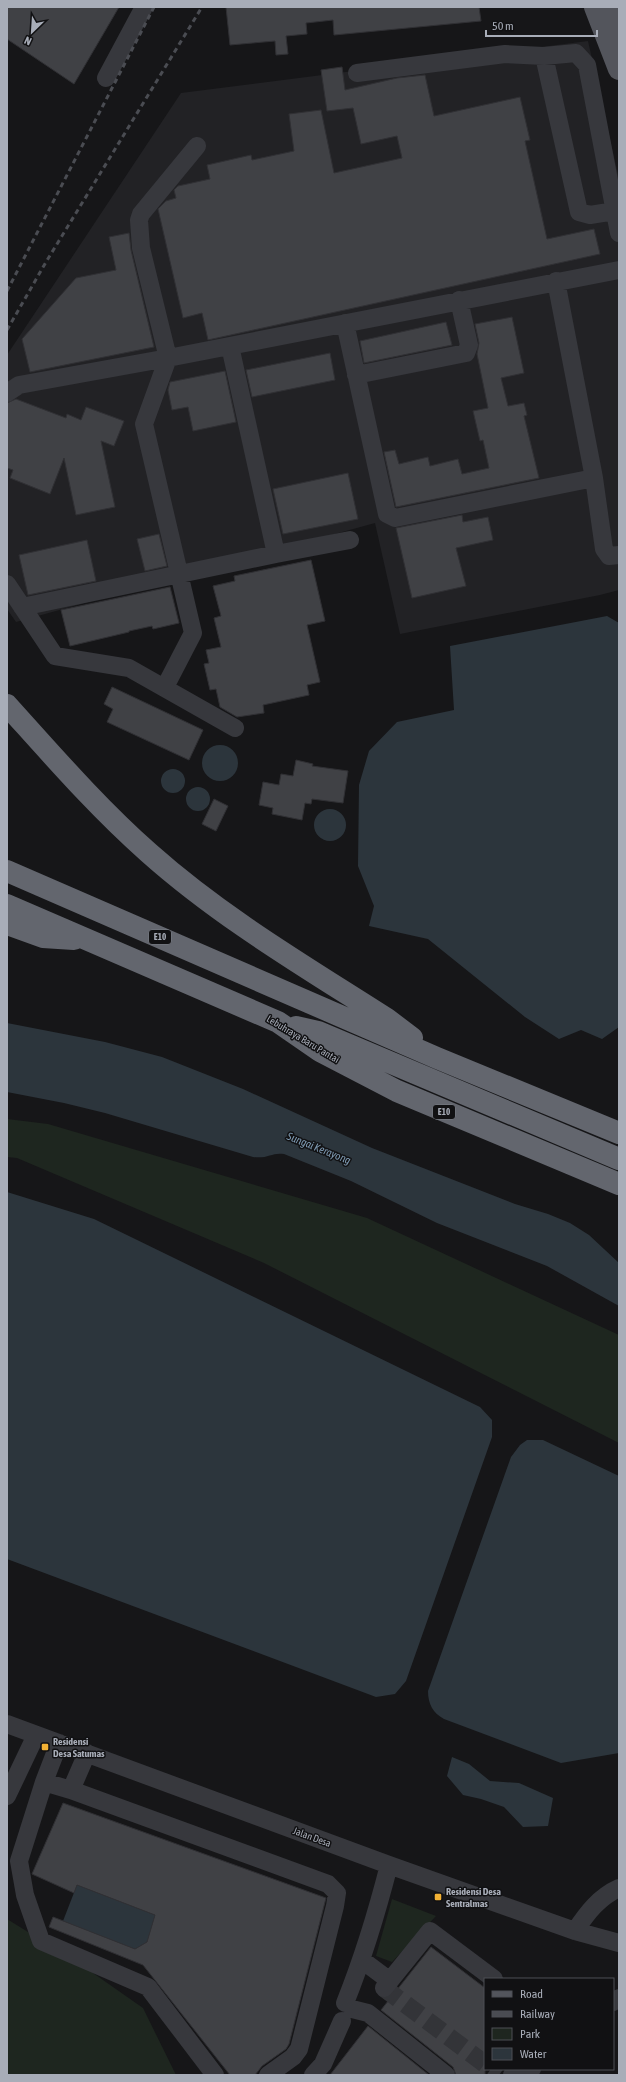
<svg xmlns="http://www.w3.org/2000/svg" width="626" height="2082" viewBox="0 0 626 2082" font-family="'Asap Condensed',sans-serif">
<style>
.built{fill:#222225}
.green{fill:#1e261f}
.water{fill:#2c353c}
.building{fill:#404145;stroke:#303034}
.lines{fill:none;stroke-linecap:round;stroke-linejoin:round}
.minor-tunnel{stroke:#333438;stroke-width:18;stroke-dasharray:18 9;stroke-linecap:butt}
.minor{stroke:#37383d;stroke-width:18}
.major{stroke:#53555c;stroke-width:22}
.highway{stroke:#63666e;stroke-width:22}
.rail{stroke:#4a4c52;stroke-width:3;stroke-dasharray:5 4;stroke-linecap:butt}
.poi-dot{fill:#f2b134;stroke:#111113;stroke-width:1.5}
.labels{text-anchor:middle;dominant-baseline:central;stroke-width:3;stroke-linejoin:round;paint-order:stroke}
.shield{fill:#111113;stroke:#7b7e86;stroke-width:1}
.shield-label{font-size:9px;font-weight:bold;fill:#a8adb8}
.street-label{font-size:10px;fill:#a8adb8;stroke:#111113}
.poi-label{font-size:10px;font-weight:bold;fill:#a8adb8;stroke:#111113;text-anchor:start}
.water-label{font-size:11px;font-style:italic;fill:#7f9bb3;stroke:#111113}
</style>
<rect width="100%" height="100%" fill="#161618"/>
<path class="built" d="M 588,41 L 619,179 L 619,590 L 600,595 L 400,634 L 375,523 L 16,622 L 7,609 L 7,355 L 181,93 Z"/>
<path class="green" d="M 7,1119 L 48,1124 L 367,1218 L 619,1335 L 619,1443 L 264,1263 L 17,1158 L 7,1157 Z
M 392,1899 L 436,1916 L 392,1962 L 376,1956 Z
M 7,1919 L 83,1966 L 143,2008 L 176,2075 L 7,2075 Z"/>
<path class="water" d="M 607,616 L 619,623 L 619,1027 L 602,1039 L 581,1030 L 559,1039 L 525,1017 L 428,939 L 369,926 L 374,906 L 358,866 L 359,785 L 369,751 L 397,722 L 454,710 L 450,646 Z
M202 763a18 18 0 1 1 36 0a18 18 0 1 1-36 0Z
M161 781a12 12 0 1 1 24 0a12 12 0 1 1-24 0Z
M186 799a12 12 0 1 1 24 0a12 12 0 1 1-24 0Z
M314 825a16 16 0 1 1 32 0a16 16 0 1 1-32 0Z
M 7,1023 L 105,1042 L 162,1057 L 243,1089 L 372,1148 L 515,1204 L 548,1214 L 570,1223 L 589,1235 L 619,1263 L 619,1306 L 547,1266 L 437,1223 L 351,1181 L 284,1154 C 272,1152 268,1159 253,1157 L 105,1113 L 64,1103 L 7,1092 Z
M 7,1192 L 94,1219 L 480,1407 L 492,1420 L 492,1437 L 406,1681 L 395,1694 L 376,1697 L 7,1559 Z
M 527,1440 L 543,1440 L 619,1476 L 619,1753 L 561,1763 L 444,1719 C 433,1713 428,1704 428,1691 L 511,1457 L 520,1445 Z
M 452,1757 L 469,1764 L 490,1781 L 519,1783 L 553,1798 L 548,1826 L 523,1827 L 504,1807 L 481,1799 L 463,1795 L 447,1776 Z
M 77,1885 L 155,1915 L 147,1942 L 135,1949 L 63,1921 Z"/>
<path class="building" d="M 7,7 L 119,7 L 74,84 L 7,39 Z
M 226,7 L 479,7 L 481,21 L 334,35 L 333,20 L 306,23 L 307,34 L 286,36 L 288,54 L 276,55 L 275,41 L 230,45 Z
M 342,67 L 345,90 L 397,78 L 425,75 L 434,116 L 520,97 L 530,140 L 525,141 L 547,239 L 594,229 L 600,254 L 208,340 L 202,313 L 183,318 L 158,209 L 166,201 L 176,198 L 174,190 L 178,186 L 210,179 L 207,165 L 251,155 L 252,160 L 294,151 L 289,114 L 321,110 L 334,173 L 402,158 L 397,136 L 361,144 L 353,108 L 327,111 L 321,70 Z
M 129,233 L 131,250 L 154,347 L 30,372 L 22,339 L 76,278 L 116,270 L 109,237 Z
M 512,317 L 524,373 L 501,378 L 508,406 L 524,403 L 527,415 L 524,416 L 539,478 L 396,507 L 384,452 L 395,450 L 399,464 L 428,457 L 430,466 L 458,459 L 462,474 L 489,468 L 483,440 L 480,441 L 473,411 L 488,408 L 477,354 L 479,343 L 475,324 Z
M 446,322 L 452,345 L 364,363 L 360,341 Z
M 330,353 L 335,380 L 252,397 L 246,370 Z
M 225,371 L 236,422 L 193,431 L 188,407 L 172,410 L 168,390 L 170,382 Z
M 16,399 L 66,418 L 67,414 L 81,420 L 86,407 L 124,421 L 114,446 L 101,441 L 115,507 L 76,515 L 64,458 L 50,494 L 10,478 L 13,470 L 7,468 L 7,403 Z
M 348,473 L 358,519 L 283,534 L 273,489 Z
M 462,515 L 463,522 L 488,517 L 493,540 L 456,548 L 466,586 L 412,598 L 396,528 Z
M 159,534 L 167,566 L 145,571 L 137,539 Z
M 87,540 L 96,581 L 28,595 L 19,555 Z
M 311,560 L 325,621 L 307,625 L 320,682 L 307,685 L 309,695 L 263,705 L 264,713 L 237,717 L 220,707 L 216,689 L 210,690 L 204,664 L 209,663 L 206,650 L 221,647 L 214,618 L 221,616 L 213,586 L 235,581 L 234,576 Z
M 170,587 L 179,623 L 153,629 L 152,626 L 129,631 L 129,632 L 70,646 L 61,610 Z
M 112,687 L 203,730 L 189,760 L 107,722 L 113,709 L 104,704 Z
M 296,760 L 313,764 L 312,766 L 348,771 L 343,803 L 312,799 L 311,804 L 305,803 L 302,820 L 272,814 L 273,808 L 259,805 L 263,782 L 279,785 L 281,774 L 293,776 Z
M 214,799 L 228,806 L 216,831 L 202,824 Z
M 63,1803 L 326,1898 L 289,2044 L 286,2049 L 262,2066 L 255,2075 L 230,2075 L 143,1965 L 49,1927 L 53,1917 L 135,1949 L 147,1942 L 155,1915 L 77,1885 L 74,1893 L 32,1874 Z
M 431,1947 L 485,1988 L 485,2075 L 456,2075 L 453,2067 L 381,2010 Z
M 368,2026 L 429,2075 L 330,2075 Z"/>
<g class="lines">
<path class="minor-tunnel" d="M 384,1988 L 485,2064
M 491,2069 L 499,2075"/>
<path class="minor" d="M 544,56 L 579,212 L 590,215 L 615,211
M 357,73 L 505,54 L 544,56 L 576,53 L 587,65 L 619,233
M 106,78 L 144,7
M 556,281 L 594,478 L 604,549 L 609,556 L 619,555
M 345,323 L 387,514 L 395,518 L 594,478
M 230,346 L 276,554 L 350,540
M 356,375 L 466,353 L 469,345 L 459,300
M 7,393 L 19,385 L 168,358 L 619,270
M 7,584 L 55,656 L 129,668 L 235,728
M 22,607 L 276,554
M 165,687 L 193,633 L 144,424 L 168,358 L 141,248 L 139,220 L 141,214 L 197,146
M 7,1724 L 389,1865 L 575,1931 L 619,1943
M 44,1782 L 59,1743
M 71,1790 L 87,1753
M 7,1796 L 36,1735
M 575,1931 C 587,1913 599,1897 619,1888
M 362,1960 L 390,1981
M 384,1988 L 430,1931 L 494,1979
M 613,2002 L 619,1998
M 345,2003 C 363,1958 377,1912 389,1865
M 352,2009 L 368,2013 L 446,2075
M 215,2075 L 148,1987 L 41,1941 L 25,1895 L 19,1861 L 44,1782 L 71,1790 L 328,1884 L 337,1893 L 335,1906 L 299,2049 L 293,2057 L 268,2075
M 313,2075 L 323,2064 L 342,2021
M 512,2075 L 517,2069
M 527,2075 L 532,2069"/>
<path class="major" d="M 595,7 L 619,69
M 614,7 L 616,43"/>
<path class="highway" d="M 7,705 C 53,756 98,808 149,853 C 222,918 306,967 387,1019 L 412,1038
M 7,871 L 437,1058 L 619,1133
M 7,905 L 278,1022 L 320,1051 L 397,1091 L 619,1184
M 7,924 L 43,937 L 74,939
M 296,1027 L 318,1032 L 619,1159"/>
<path class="rail" d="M 7,291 L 154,7
M 7,330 L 46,262 L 202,7"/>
</g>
<g class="poi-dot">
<rect x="41" y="1743" width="8" height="8" rx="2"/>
<rect x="434" y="1893" width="8" height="8" rx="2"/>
</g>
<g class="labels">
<g class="shield">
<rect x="149" y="930" width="22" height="14" rx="3"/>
<rect x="433" y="1105" width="22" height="14" rx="3"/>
</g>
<g class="shield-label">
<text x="160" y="937">E10</text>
<text x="444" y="1112">E10</text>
</g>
<g class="street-label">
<text transform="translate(303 1039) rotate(31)">Lebuhraya Baru Pantai</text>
<text transform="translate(312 1837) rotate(20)">Jalan Desa</text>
</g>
<g class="poi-label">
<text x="53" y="1741">Residensi<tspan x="53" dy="12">Desa Satumas</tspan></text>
<text x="446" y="1891">Residensi Desa<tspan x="446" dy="12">Sentralmas</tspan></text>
</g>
<g class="water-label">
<text transform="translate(319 1148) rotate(22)">Sungai Kerayong</text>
</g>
</g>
<rect width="626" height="2082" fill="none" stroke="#a8adb8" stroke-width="16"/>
<rect x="484" y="1978" width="130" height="92" fill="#111113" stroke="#4d4f55"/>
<rect x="492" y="1991" width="20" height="6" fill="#53555c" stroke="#4d4f55"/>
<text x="520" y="1998" font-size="12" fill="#a8adb8">Road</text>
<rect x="492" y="2011" width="20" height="6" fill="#4a4c52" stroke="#4d4f55"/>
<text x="520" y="2018" font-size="12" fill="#a8adb8">Railway</text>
<rect x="492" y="2028" width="20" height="12" fill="#1e261f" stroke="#4d4f55"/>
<text x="520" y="2038" font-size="12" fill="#a8adb8">Park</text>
<rect x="492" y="2048" width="20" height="12" fill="#2c353c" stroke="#4d4f55"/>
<text x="520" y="2058" font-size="12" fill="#a8adb8">Water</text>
<g transform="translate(32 32) rotate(205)" stroke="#111113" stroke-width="3" paint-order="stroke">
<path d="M0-3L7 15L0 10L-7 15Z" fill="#a8adb8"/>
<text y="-6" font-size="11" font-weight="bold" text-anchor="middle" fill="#a8adb8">N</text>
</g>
<path d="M486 30v6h111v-6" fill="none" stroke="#a8adb8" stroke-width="2"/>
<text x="492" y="30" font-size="12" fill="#a8adb8" stroke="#111113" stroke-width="3" paint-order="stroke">50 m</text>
</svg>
